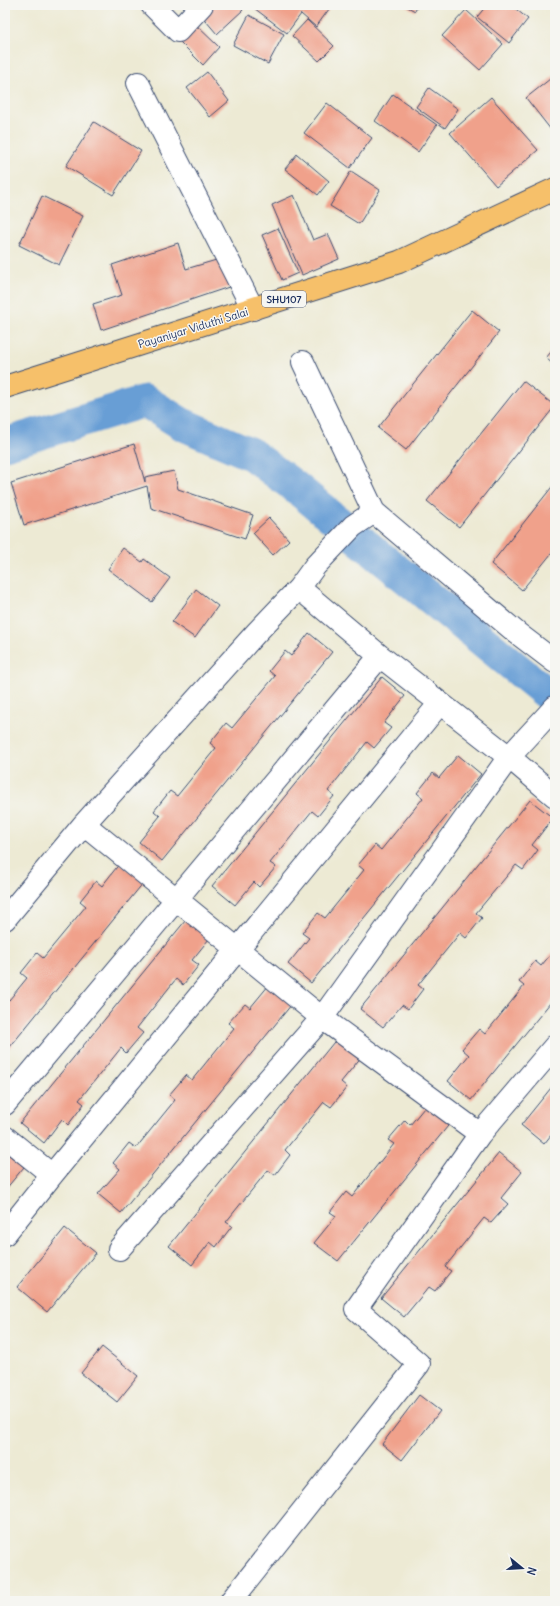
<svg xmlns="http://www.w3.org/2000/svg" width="560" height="1606" viewBox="0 0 560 1606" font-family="Delius,sans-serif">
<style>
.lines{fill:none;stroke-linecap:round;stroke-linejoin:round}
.canal{stroke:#689ed5;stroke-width:33}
.building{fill:#f0a18b}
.minor-casing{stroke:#3a4b70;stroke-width:24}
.major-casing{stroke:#3a4b70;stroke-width:24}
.minor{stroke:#fff;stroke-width:22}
.major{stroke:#f6c06b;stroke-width:22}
.labels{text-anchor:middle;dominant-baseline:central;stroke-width:3;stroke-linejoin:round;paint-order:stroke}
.shield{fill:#f6f6f2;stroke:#5d6b8a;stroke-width:1}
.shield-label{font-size:10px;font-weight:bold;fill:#1b2f5e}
.street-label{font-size:11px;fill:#1b2f5e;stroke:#f6f6f2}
</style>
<rect width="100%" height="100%" fill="#f6f6f2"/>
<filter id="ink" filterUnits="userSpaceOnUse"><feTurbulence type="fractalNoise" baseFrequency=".025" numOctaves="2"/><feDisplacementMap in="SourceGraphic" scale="8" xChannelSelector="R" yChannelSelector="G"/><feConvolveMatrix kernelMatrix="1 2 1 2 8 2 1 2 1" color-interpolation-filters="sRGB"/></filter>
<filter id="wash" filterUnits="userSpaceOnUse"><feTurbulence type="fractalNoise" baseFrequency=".012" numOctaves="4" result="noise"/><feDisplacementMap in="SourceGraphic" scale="16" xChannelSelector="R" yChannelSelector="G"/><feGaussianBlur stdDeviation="0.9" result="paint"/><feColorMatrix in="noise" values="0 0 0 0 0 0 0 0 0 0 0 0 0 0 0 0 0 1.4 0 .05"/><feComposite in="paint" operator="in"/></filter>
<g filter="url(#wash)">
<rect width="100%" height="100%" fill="#edead4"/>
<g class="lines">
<path class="canal" d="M 5,444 L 145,401 L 182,424 L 251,454 L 294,486 L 555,700"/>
</g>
<g id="blocks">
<path class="building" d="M 210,5 L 238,5 L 243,10 L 217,34 L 200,14 Z
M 250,5 L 332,5 L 316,27 L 301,14 L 287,33 Z
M 404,5 L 418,5 L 415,11 Z
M 487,5 L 511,5 L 528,19 L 509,43 L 477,17 Z
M 466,10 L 503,44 L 480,70 L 442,36 Z
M 249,15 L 284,34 L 268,64 L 233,45 Z
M 307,20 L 334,46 L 319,61 L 292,36 Z
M 194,23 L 219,47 L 203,65 L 178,40 Z
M 207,72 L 229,101 L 210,117 L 187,88 Z
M 555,75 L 555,135 L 526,98 Z
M 429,88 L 458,109 L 445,128 L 416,107 Z
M 393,94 L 437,125 L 418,152 L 375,121 Z
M 491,97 L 538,150 L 496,186 L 450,133 Z
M 327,103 L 372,138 L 350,168 L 304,133 Z
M 94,122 L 141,151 L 113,195 L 66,166 Z
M 297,154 L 329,181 L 318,195 L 285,169 Z
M 351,171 L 380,190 L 359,224 L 330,206 Z
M 294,195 L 313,240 L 328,234 L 339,259 L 302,275 L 272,205 Z
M 42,196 L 83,216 L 59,265 L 19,245 Z
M 278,228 L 298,273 L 282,280 L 262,235 Z
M 178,243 L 186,269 L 223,258 L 232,286 L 101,330 L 93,304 L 122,295 L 112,265 Z
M 472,310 L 499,332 L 406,450 L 378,428 Z
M 555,347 L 555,366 L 546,358 Z
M 523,381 L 555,406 L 459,527 L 427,501 Z
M 134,444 L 145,482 L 145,477 L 174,471 L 178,489 L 253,515 L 245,539 L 151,508 L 147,486 L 24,525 L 11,483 Z
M 555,483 L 555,549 L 522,590 L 491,564 Z
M 269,518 L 289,540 L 273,555 L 253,533 Z
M 123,548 L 142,562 L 144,559 L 170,578 L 152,602 L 108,569 Z
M 196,589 L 218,606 L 195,638 L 172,622 Z
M 309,633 L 332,652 L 162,861 L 139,842 L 160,816 L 154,811 L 170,791 L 177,796 L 216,748 L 210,743 L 226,723 L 232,728 L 275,676 L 269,671 L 285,651 L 291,656 Z
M 382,677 L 405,696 L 384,723 L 391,728 L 374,748 L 367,742 L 328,791 L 334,796 L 318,816 L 312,811 L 270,863 L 276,867 L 259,887 L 254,882 L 235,905 L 212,886 Z
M 458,755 L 481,774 L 311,983 L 288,964 L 309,938 L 302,933 L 318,913 L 325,918 L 364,870 L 358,865 L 375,845 L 381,850 L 423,798 L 417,793 L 433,773 L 439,778 Z
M 530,800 L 553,818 L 532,845 L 538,850 L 523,870 L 516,865 L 476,913 L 482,918 L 466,938 L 460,933 L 418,985 L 423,989 L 408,1009 L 402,1005 L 383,1027 L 360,1009 Z
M 120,863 L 144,882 L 5,1053 L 5,1005 L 27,978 L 21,973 L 37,953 L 43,958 L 86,906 L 80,901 L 96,881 L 102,886 Z
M 190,915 L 213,934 L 192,960 L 199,965 L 183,985 L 176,979 L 137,1028 L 143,1033 L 126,1053 L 121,1048 L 79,1100 L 84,1104 L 68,1125 L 62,1119 L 44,1143 L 20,1123 Z
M 555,949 L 555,997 L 471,1100 L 448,1081 L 469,1055 L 462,1049 L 479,1029 L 485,1034 L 524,986 L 519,982 L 535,961 L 541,966 Z
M 269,985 L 292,1004 L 121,1213 L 98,1194 L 120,1169 L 113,1163 L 129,1143 L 136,1148 L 175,1100 L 169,1095 L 186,1075 L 192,1080 L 234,1028 L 228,1023 L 245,1004 L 250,1008 Z
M 338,1037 L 362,1056 L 341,1082 L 347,1087 L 331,1107 L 324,1102 L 285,1150 L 290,1155 L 275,1175 L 268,1170 L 226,1222 L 232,1226 L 216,1247 L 210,1242 L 192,1265 L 169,1246 Z
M 555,1083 L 555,1130 L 544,1144 L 521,1125 Z
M 429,1102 L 452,1121 L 338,1261 L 314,1243 L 336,1216 L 330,1212 L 346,1192 L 352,1197 L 394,1144 L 388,1140 L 405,1120 L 410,1125 Z
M 5,1152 L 24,1167 L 5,1190 Z
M 499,1153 L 522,1172 L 501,1198 L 508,1204 L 491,1223 L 484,1218 L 445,1267 L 451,1271 L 435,1291 L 429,1287 L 404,1317 L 381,1298 Z
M 65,1228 L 96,1253 L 47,1312 L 17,1287 Z
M 102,1347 L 138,1376 L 117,1402 L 81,1373 Z
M 419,1395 L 440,1411 L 402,1460 L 382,1444 Z"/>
</g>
</g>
<g filter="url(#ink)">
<use href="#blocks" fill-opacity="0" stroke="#3a4b70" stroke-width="1"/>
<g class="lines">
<g class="minor-casing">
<path id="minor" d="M 152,5 L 178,31 L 202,5
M 138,83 L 253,309
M 303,362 L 374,512 L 353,526 L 315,566 L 299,588 L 380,656 L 509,757 L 555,796
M 374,512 L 517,633 L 555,662
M 84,824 L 322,1018 L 480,1134
M 5,919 L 84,824 L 256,633 L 299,588
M 5,1104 L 380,656
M 5,1137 L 52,1175
M 5,1234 L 52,1175 L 440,703
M 119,1249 L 322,1018 L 509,757 L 555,707
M 231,1601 L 419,1364 L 356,1309 L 480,1134 L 555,1046"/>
</g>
<g class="major-casing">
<path id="major" d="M 5,387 L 399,262 L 555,189"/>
</g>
<use href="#minor" class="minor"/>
<use href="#major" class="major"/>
</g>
</g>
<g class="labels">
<rect class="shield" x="262" y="291" width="44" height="16" rx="3"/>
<g class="shield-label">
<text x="284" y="299">SHU107</text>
</g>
<g class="street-label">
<text transform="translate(193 328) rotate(-17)">Payaniyar Viduthi Salai</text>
</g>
</g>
<rect width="560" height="1606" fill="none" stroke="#f6f6f2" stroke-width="20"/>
<g transform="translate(522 1568) rotate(108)" stroke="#f6f6f2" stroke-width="3" paint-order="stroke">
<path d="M0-3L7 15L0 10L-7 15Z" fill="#1b2f5e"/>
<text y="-6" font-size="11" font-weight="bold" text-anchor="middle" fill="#1b2f5e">N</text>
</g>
</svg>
